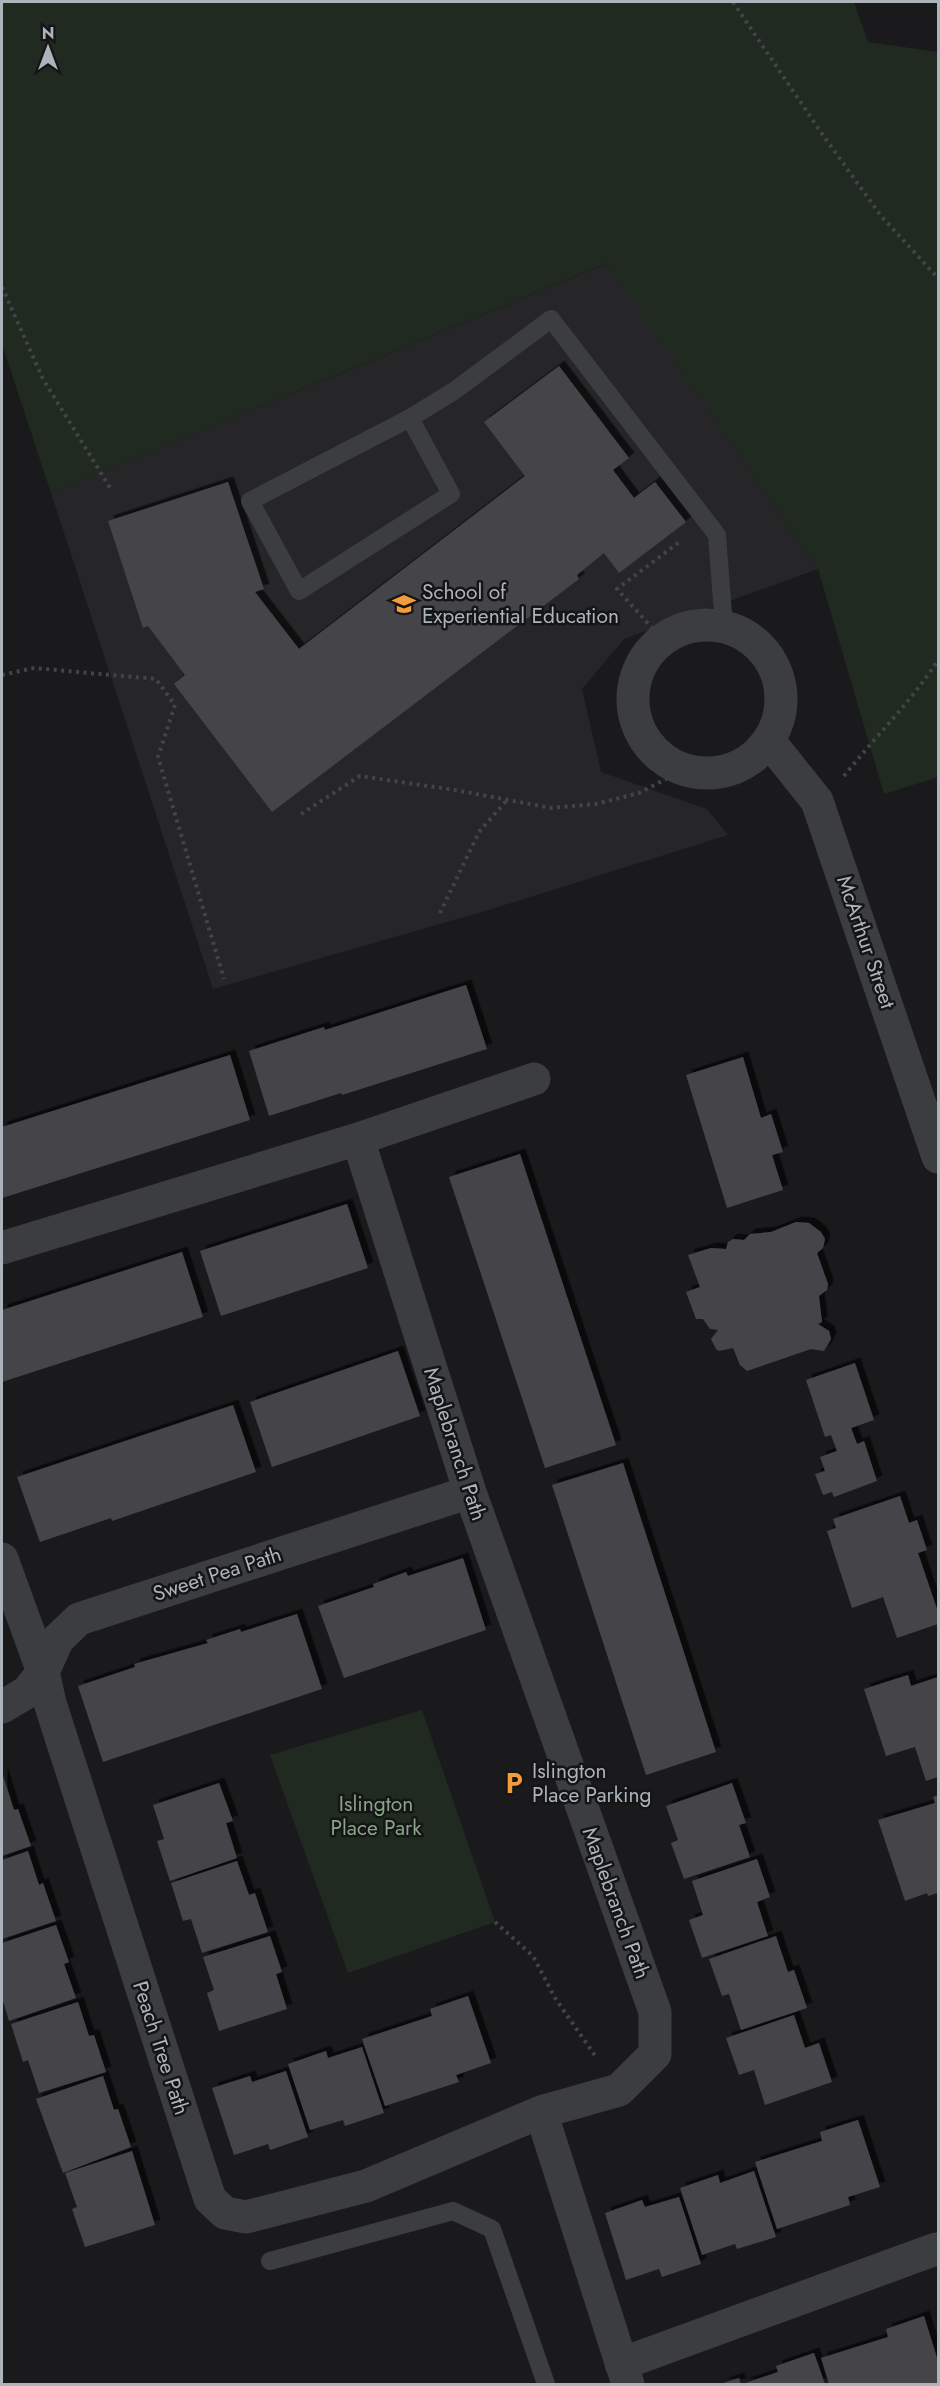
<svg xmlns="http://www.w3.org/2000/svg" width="940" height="2386" viewBox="0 0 940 2386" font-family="Jost,sans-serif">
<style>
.built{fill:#262629}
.green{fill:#212a21}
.building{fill:#444549;filter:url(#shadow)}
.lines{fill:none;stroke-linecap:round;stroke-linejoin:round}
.path{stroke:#414448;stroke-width:4;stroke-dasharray:3 4.5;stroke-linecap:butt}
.lane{stroke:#3b3d41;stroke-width:18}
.street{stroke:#3b3d41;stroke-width:33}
.labels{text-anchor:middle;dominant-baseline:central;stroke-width:5;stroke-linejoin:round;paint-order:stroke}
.poi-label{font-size:21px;fill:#acb3bb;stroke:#151517;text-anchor:start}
.street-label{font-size:21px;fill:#acb3bb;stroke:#151517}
.park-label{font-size:21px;fill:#86a683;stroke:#151517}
</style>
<defs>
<filter id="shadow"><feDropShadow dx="5.5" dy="-5.5" stdDeviation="0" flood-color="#0009"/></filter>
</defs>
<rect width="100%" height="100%" fill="#1a1a1c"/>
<path class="built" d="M 608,263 L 818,569 L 624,639 L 582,689 L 601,772 L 707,809 L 728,835 L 492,909 L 213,989 L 51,493 Z"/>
<path class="green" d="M 2,2 L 854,2 L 868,42 L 938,52 L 938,777 L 884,794 L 818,569 L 607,263 L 51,493 L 2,344 Z
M 422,1710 L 495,1922 L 348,1973 L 270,1755 Z"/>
<path class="building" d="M 559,366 L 629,458 L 613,470 L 634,498 L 655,482 L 686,522 L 619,573 L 604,553 L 577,575 L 579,579 L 272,812 L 174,684 L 185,675 L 148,626 L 143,628 L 108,521 L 228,482 L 264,589 L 255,592 L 299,649 L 525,476 L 484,422 Z
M 466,985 L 487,1049 L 342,1095 L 341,1093 L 269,1116 L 249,1051 L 324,1027 L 325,1030 Z
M 230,1055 L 250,1120 L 2,1198 L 2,1127 Z
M 743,1057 L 761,1118 L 771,1114 L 783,1152 L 772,1155 L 783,1190 L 727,1208 L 686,1075 Z
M 520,1154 L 616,1445 L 545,1468 L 449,1177 Z
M 347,1204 L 368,1268 L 221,1316 L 200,1251 Z
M 796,1222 L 809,1223 L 821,1232 L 825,1239 L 823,1248 L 817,1253 L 828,1284 L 827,1290 L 819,1296 L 822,1322 L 818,1324 L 829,1331 L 831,1339 L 824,1351 L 811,1349 L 747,1371 L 740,1365 L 733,1348 L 719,1351 L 716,1349 L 711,1339 L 718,1330 L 710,1329 L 703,1319 L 696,1319 L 686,1292 L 700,1287 L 688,1255 L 711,1248 L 726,1249 L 728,1242 L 733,1239 L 744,1240 L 750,1234 L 771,1232 Z
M 182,1252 L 203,1317 L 2,1382 L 2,1310 Z
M 398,1351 L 420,1416 L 272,1467 L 250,1402 Z
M 855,1363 L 874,1420 L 851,1428 L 857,1444 L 864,1441 L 877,1481 L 834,1497 L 832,1492 L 823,1495 L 815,1474 L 825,1471 L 820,1457 L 837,1451 L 831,1435 L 825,1437 L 806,1380 Z
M 233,1405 L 256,1472 L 112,1521 L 111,1518 L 40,1542 L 17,1477 Z
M 623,1463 L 716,1752 L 646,1775 L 552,1485 Z
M 900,1496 L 909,1523 L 917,1520 L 927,1550 L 918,1553 L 938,1612 L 938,1624 L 897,1638 L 883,1597 L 852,1608 L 827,1531 L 836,1528 L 833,1519 Z
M 463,1558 L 486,1630 L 344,1678 L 318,1606 L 374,1587 L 373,1584 L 406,1572 L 408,1576 Z
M 297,1614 L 322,1689 L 103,1762 L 78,1686 L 135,1667 L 134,1664 L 208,1643 L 206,1640 L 240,1629 L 241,1632 Z
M 908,1675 L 911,1686 L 938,1677 L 938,1777 L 926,1781 L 915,1747 L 886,1756 L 864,1689 Z
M 2,1772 L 14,1810 L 18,1809 L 31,1846 L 2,1856 Z
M 219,1783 L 233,1821 L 226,1823 L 237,1858 L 170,1881 L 157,1841 L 164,1839 L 153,1805 Z
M 732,1783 L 746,1823 L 739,1825 L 750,1857 L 684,1879 L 671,1843 L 678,1840 L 666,1806 Z
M 938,1795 L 938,1893 L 928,1896 L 927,1893 L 905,1901 L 878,1820 L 935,1803 L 933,1797 Z
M 28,1851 L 39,1885 L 43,1883 L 56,1921 L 2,1939 L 2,1860 Z
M 757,1859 L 770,1897 L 757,1902 L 768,1936 L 702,1958 L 689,1920 L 703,1915 L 692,1881 Z
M 237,1861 L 249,1895 L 255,1893 L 268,1932 L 202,1953 L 191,1919 L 183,1921 L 171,1883 Z
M 56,1925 L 69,1962 L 64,1964 L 76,1998 L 9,2021 L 2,1998 L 2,1943 Z
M 270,1936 L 282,1972 L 276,1974 L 287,2009 L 219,2031 L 207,1993 L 214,1990 L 203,1957 Z
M 776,1936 L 788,1972 L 794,1970 L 807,2008 L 741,2030 L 729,1994 L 722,1996 L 709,1959 Z
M 468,1996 L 491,2063 L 456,2075 L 459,2082 L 385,2106 L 362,2039 L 432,2016 L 430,2009 Z
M 78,2002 L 89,2036 L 94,2035 L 106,2072 L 39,2093 L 28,2060 L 23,2062 L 11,2024 Z
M 794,2015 L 805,2048 L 819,2043 L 832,2082 L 765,2105 L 754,2070 L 739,2075 L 726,2038 Z
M 362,2047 L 384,2113 L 345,2126 L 343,2120 L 310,2130 L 288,2064 L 326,2051 L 328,2058 Z
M 286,2071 L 308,2137 L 270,2150 L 268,2144 L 234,2155 L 212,2088 L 250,2076 L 252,2082 Z
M 103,2076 L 114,2110 L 118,2109 L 131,2147 L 63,2173 L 36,2099 Z
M 858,2120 L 880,2187 L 848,2197 L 850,2205 L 777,2229 L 755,2162 L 822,2141 L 820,2132 Z
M 132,2151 L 155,2225 L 85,2247 L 72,2209 L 77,2207 L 65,2173 Z
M 754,2171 L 776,2237 L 737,2249 L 735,2244 L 702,2255 L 680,2188 L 718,2175 L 720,2183 Z
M 679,2197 L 701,2264 L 662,2277 L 659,2269 L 626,2280 L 605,2213 L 642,2200 L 645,2207 Z
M 924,2316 L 938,2361 L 938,2384 L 829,2384 L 821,2358 L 888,2337 L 886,2329 Z
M 814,2353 L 825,2384 L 742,2384 L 778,2372 L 776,2366 Z
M 739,2378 L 741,2384 L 720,2384 Z"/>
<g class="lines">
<path class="path" d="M 733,2 L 820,131 L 881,216 L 938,278
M 2,287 L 43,379 L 112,491
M 663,640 L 617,589 L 682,540
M 2,675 L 34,668 L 156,679 L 175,705 L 158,757 L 224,979
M 844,776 C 875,737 911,702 938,660
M 301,814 L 360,776 L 455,790 L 551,808 L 596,804 L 639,793 L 685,769
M 440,913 L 479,832 L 507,800
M 495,1922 L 533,1956 L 555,1998 L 596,2057"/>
<path class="lane" d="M 410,418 L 451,494 L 299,591 L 250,501 L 410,418 L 454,391 L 551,319 L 717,535 L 724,627
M 270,2261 L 453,2211 L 492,2229 L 546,2384"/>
<path class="street" d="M633 699a74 74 0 1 1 148 0a74 74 0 1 1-148 0Z
M 769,741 L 817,801 L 938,1157
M 358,1139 L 470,1492 L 655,2012 L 655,2054 L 619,2090 L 541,2112 L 628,2384
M 2,1248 L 358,1139 L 534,1079
M 2,1559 L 43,1672 L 50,1703 L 210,2199 L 225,2213 L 246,2217 L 366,2186 L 541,2112
M 2,1707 L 27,1692 L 43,1672 L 58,1639 L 79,1619 L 470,1492
M 621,2364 L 936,2249"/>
</g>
<defs>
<g id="school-bare" transform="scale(1.8)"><path d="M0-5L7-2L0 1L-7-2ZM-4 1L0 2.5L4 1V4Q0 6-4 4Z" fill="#f29c3c" stroke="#151517" stroke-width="2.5" paint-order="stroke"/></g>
<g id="parking-bare" transform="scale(1.8)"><path d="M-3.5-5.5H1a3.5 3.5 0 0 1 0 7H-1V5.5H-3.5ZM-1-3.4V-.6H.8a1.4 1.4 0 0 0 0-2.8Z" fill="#f29c3c" stroke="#151517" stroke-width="2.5" paint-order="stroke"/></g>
</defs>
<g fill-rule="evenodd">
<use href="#school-bare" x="404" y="604"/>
<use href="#parking-bare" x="514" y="1783"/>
</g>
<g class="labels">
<g class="poi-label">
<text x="422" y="592">School of<tspan x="422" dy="24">Experiential Education</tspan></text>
<text x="532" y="1771">Islington<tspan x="532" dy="24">Place Parking</tspan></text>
</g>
<g class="street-label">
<text transform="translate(866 942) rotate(71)">McArthur Street</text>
<text transform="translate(455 1444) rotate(72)">Maplebranch Path</text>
<text transform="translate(217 1574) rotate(-18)">Sweet Pea Path</text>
<text transform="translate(616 1903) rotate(70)">Maplebranch Path</text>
<text transform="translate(161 2048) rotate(72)">Peach Tree Path</text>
</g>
<g class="park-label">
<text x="376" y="1804">Islington<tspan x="376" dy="24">Place Park</tspan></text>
</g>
</g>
<rect width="940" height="2386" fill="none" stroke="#acb3bb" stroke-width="6"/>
<g transform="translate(48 48)" stroke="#151517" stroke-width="4.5" paint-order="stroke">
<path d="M0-4.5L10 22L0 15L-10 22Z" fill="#acb3bb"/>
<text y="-9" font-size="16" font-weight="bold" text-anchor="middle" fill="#acb3bb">N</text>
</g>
</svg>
